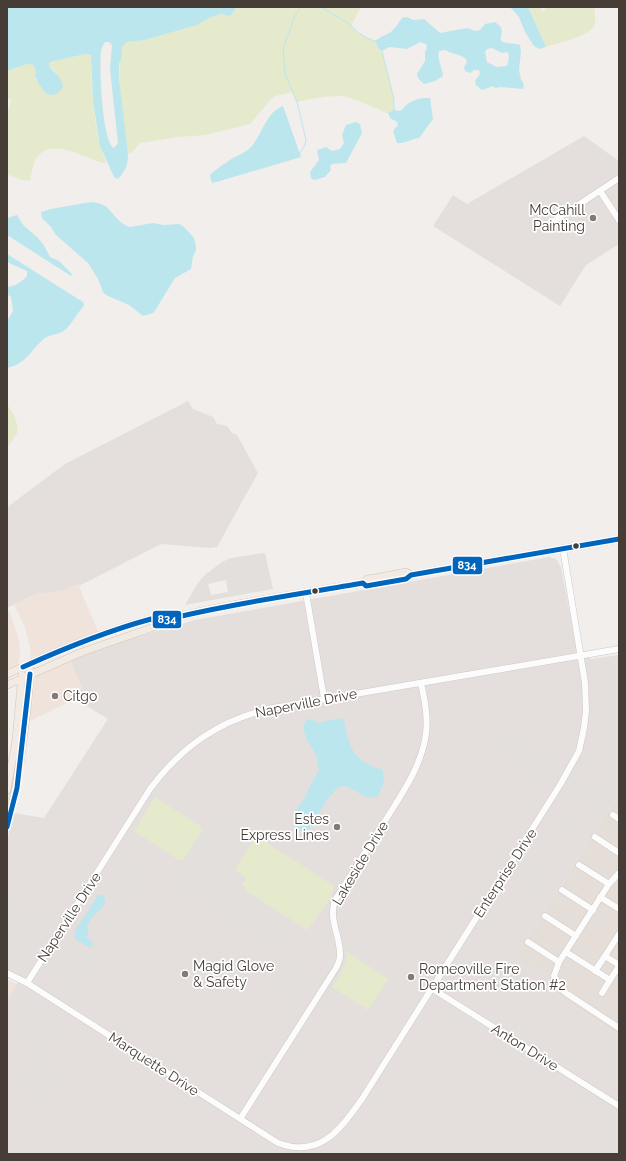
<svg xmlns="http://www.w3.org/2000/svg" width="626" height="1161" viewBox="0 0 626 1161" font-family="Raleway,sans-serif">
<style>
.residential{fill:#e5ded8}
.commercial{fill:#f0e3db}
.industrial{fill:#e4dfdc}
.green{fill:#e5eacc}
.parking{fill:#e3dfdc;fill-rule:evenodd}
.water{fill:#bce6ee;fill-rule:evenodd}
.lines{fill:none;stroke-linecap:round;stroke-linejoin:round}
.stream{stroke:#bce6ee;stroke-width:1}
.minor-casing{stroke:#cdcac7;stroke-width:7}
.major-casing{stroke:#d3c5b9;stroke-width:8}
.minor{stroke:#fdfcfc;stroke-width:6}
.major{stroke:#f1ebe4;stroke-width:7}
.bus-1-casing{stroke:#fff;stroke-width:8}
.bus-1{stroke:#0065bd;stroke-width:5}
.poi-dot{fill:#827b76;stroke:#fff;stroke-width:1.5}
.bus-dot{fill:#473d37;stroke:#fff;stroke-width:1.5}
.labels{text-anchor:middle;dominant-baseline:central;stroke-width:3.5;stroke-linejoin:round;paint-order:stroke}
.poi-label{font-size:14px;fill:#473d37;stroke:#fff;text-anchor:start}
.street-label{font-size:14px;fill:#473d37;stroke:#fff}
.line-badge{stroke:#fff;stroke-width:1.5}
.badge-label{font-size:11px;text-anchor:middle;font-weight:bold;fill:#fff}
</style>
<rect width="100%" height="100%" fill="#f1eeeb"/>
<path class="residential" d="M 619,795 L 619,1036 L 548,989 L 516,956 Z"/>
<path class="commercial" d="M 78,584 L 99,634 L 31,662 L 30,648 L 25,628 L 14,604 L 35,594 L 61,591 Z
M 7,610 L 10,613 L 19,640 L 20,655 L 19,662 L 17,665 L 7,669 Z
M 70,660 L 82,688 L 75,699 L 30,721 L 35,677 Z
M 7,979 L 17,984 L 7,1000 Z"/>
<path class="industrial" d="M 584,136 L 619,161 L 619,244 L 586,265 L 560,306 L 433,226 L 453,195 L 467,204 Z
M 188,401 L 193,409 L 213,417 L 217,424 L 227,426 L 232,433 L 237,435 L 258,473 L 217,547 L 210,548 L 161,544 L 79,586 L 78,584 L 61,591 L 35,594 L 7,608 L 7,509 L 10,505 L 65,464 Z
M 549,557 L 556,559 L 561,567 L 576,646 L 591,659 L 619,655 L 619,795 L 516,956 L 552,979 L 548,989 L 619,1036 L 619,1154 L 7,1154 L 7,1000 L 17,984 L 17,975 L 7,970 L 7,840 L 14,813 L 44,818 L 108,719 L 75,699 L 82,688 L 70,660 L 117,643 L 195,620 Z"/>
<path class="green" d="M 237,7 L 361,7 L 351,26 C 356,32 367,39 375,41 L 378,48 L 382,51 L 394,99 L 394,109 L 388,113 L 386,113 C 373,107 361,101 348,97 C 335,94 311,99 297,102 L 292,92 L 275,96 L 271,99 L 250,124 L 205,135 L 178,137 L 140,143 L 131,153 L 128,154 C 123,122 115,79 122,49 C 123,46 125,44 127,42 L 145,40 L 197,25 L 209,18 L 221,14 L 230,16 Z
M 528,7 L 541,7 L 542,12 L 548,7 L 594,7 C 595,13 596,20 594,26 C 591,35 556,44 546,47 Z
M 85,54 L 91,55 C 92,91 93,128 106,162 L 102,163 C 83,156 45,134 34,163 C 32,169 31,176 30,181 L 19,179 L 7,174 L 7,109 L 9,109 L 11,100 L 7,97 L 7,71 L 27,64 L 34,65 L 36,73 L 57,73 L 50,68 L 49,64 L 50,62 Z
M 7,405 C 13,411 19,424 17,433 C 15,438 10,443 7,447 Z
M 20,734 L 15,788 L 7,818 L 7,802 Z
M 154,798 L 156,798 L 202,827 L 202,831 L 183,860 L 179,860 L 134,831 Z
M 256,836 L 334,886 C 333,899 314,920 307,930 L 246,891 L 247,889 L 242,885 L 246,878 L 235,870 Z
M 347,952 L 388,979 L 368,1010 L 332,987 C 342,973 344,968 347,952 Z"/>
<path class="parking" d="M 265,553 L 273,589 L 185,605 L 198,583 L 206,574 L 222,562 L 231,558 ZM 226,580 L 228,592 L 211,595 L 208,584 Z
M 501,730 L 556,765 L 555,767 L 559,769 L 545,791 L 538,787 L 543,777 L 492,744 Z
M 576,780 L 603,797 L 597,807 L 570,790 Z
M 221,814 L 254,836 L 222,887 L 234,894 L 246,898 L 289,925 L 276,945 L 186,888 L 187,886 L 173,877 L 212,816 L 215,815 L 218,817 Z
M 558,814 L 579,827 L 575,833 L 554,819 Z
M 130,861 L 143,869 L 143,872 L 145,874 L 126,904 L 109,893 L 114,884 L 112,882 L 125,862 L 128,863 Z
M 522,865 L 553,885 L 552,887 L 546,884 L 540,889 L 522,876 L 520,878 L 515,875 Z
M 7,902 L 48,928 L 46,932 L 49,933 L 41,945 L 7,923 Z
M 7,926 L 37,945 L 23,968 L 7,958 L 7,949 L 20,957 L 26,947 L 7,935 Z
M 76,944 L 93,955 L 89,961 L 85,960 L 85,962 L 87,964 L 74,984 L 72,983 L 69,985 L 56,977 L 57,974 L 55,972 L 68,951 L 72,952 Z
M 297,964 L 315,975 L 312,982 L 313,985 L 301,1005 L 275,988 L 288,968 L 293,970 Z
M 32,997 L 56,1013 L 55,1016 L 61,1019 L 47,1041 L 36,1062 L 38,1066 L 55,1077 L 54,1081 L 56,1083 L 46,1098 L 45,1097 L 43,1100 L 19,1084 L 20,1082 L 18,1081 L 30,1062 L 33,1063 L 41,1043 L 40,1039 L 36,1041 L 14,1027 L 15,1023 L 13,1022 L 27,999 L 30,1000 Z"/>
<path class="water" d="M 7,7 L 237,7 L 230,16 L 221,14 L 209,18 L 197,25 L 145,40 L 127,42 L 122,47 L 121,60 L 119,64 L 119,79 L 128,153 C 128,165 126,170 118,179 L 114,177 L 100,146 L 93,101 L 91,55 L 85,54 L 50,62 L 49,64 L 50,68 C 57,74 61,78 63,87 C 51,105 40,89 35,75 L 36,73 L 34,65 L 27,64 L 7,71 ZM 105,42 L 109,42 L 112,45 L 110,69 L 118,143 L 114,148 C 102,143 99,65 101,51 C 102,47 103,45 105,42 Z
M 510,7 L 528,7 L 546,47 L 539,49 L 534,46 L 525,32 L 519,17 Z
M 407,17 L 413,20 L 424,19 L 440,33 L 467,28 L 476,31 L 480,30 L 485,24 L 495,22 L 501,27 C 503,32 500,37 501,40 C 503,45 515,42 520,45 L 521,51 L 519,70 L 521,80 L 523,82 L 524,86 L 523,89 L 500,87 L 495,88 L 493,86 L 482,90 L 476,85 L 475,81 L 480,74 L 479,70 L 474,70 L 470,73 L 465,71 L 464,67 L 467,62 L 466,59 C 460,54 452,54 445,50 L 439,51 C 437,62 442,65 443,76 L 435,81 L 424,84 L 418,78 L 417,74 L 425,61 L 425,52 L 427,48 L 426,44 L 420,42 L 407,49 L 389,47 L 382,51 L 378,48 L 375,41 C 380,37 384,36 389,33 C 395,30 398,23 402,18 ZM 492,48 L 502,53 L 508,52 L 509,58 L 507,66 L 497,67 L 487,62 L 485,52 L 487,49 Z
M 423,98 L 430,98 L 433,119 L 419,138 C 411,139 404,144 397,143 L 393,131 L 398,125 L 397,122 L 390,118 L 388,113 L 394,109 L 397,111 L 402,110 C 407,102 414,100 423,98 Z
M 283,106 L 301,157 L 213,183 L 211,181 L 210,175 C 215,170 221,166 227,162 C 235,156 244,154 251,147 C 262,135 266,112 283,106 Z
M 356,122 L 360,124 L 362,133 L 346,163 L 332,164 L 330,166 L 331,170 L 325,177 L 314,180 L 311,178 L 310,172 L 319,160 L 317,150 L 326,147 L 332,151 L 340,149 L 344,143 L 342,135 L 346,125 Z
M 91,202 C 114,203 111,221 130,227 L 153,223 L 164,225 L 179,224 L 184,227 L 194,238 L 196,246 L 196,250 L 193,256 L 191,269 L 175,278 L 156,309 L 153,313 L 143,316 L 129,305 L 106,295 L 103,292 L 98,279 L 88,263 L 56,235 L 51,227 L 42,218 L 41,212 L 51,209 Z
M 17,215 L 24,226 L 37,237 L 43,244 L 50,257 L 59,261 L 72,274 L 71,276 L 7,235 L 7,218 Z
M 7,254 L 83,302 L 84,306 C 77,313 72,324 65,330 C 59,335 51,334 45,338 C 31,349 27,364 7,368 L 7,321 L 13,311 L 11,297 L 7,294 L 7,287 C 15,286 22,282 27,276 L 27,271 L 7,262 Z
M 340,718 L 344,720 C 348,739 350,755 368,764 C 373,767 378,768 383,770 L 384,782 L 378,796 L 368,798 L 346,786 L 337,788 L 325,803 L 309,830 L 304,831 L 295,827 L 293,818 L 294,813 L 304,799 L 311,784 L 319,770 L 316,755 L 306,738 L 303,727 L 306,720 L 310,719 L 319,723 Z
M 100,895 L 103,895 L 106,901 C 102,913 83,919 89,933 L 86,937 L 92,941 L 93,946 L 90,948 L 74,938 L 76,928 L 85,916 L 97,896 Z"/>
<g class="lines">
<path class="stream" d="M 321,7 L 351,25 C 356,32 367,39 375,41
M 382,51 L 394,99 L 394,109
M 300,153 L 305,145 L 306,140 L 297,102 L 285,74 L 283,48 L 295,16 L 301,7"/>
<g class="minor-casing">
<path id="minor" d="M 600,191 L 619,220
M 540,225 L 551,223 L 619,178
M 306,593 L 324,698
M 613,815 L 619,819
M 595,837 L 619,853
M 579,865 L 609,884
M 619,873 L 609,884 L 559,962 L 554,976 L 560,988 L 566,993 L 619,1028
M 562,890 L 593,910
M 600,897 L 619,909
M 545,916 L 576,936
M 528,942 L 559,962
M 566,952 L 610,980 L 619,966
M 605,956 L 619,934
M 595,971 L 605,956 L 619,965
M 7,973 L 27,983 L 278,1143 C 321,1159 340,1129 362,1099 L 560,785 L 579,751 L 584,728 L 586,711 L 585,683 L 563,548
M 27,983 L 150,789 C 182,746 221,719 273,708 L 619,649
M 431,988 L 619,1106
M 602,993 L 610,980
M 240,1119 L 336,968 C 338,964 340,960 340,956 C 341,936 328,921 335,900 C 352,874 368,847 385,821 C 401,795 419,770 425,740 C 429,721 425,701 421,683"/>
</g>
<g class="major-casing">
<path id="major" d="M 363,583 L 367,579 L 375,578 L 406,572 L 411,575
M 7,674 C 54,653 101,632 151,619 L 156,622 C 224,604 294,595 363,583 L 366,586 L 406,579 L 411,575 L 619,539
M 7,685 L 82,652 L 154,627 L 156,622
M 7,790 L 16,740 L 22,675
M 7,827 C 16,793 21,760 25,725 C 28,705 30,684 30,664"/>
</g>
<use href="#minor" class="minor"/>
<use href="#major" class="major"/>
<g class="bus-1-casing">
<path id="bus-1" d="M 23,667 C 65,648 107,631 151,619 L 156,622 C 224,605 294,595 363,583 L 366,586 L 406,579 L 411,575 L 619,539
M 7,827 L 17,788 L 30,674"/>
</g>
<use href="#bus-1" class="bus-1"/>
</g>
<g class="poi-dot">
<circle cx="593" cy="218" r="4"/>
<circle cx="55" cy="696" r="4"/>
<circle cx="337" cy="827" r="4"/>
<circle cx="185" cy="974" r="4"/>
<circle cx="411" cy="977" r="4"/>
</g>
<g class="bus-dot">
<circle cx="576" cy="546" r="3.5"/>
<circle cx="315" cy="591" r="3.5"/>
</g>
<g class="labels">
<g class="poi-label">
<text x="585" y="210" text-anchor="end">McCahill<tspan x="585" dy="16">Painting</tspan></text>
<text x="63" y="696">Citgo</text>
<text x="329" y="819" text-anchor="end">Estes<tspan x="329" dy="16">Express Lines</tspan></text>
<text x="193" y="966">Magid Glove<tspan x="193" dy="16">&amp; Safety</tspan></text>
<text x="419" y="969">Romeoville Fire<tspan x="419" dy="16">Department Station #2</tspan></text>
</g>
<g class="street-label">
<text transform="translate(306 703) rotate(-11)">Naperville Drive</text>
<text transform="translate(360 863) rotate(-59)">Lakeside Drive</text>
<text transform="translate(505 873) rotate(-57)">Enterprise Drive</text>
<text transform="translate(69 917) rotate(-57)">Naperville Drive</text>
<text transform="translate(525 1047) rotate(32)">Anton Drive</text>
<text transform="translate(154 1064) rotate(33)">Marquette Drive</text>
</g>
</g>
<g class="line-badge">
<rect x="452" y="556" width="31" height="19" rx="4" fill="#0065bd"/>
<rect x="152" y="610" width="30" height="19" rx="4" fill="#0065bd"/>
</g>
<g class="badge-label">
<text x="467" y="569">834</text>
<text x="167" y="623">834</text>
</g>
<rect width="626" height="1161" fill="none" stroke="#473d37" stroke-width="16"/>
</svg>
